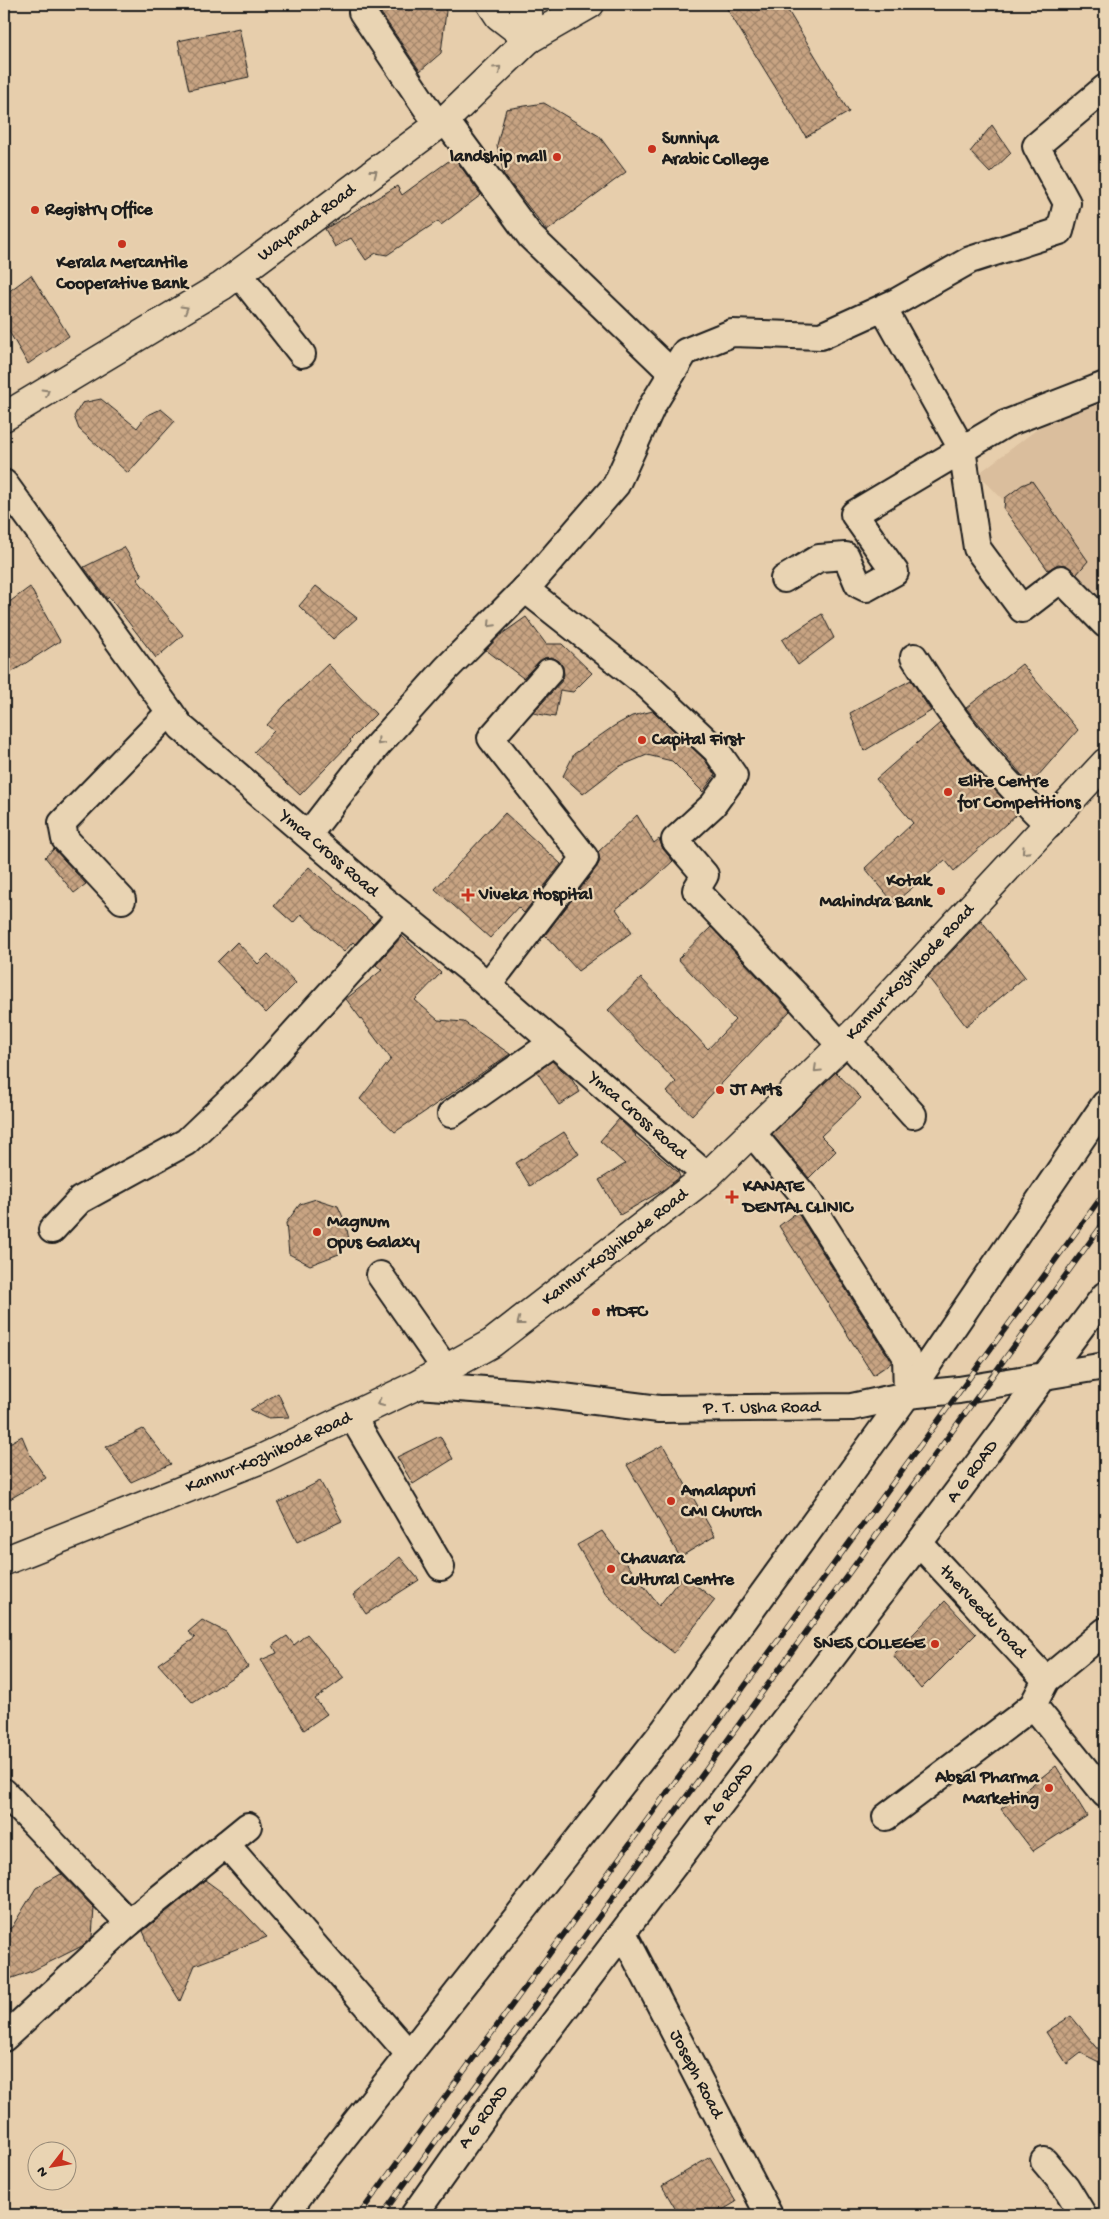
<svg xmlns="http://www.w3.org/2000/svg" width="1109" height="2219" viewBox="0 0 1109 2219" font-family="'Gochi Hand',sans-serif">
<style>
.built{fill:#dabe9d}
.building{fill:url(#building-cross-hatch);stroke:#1c1c1c}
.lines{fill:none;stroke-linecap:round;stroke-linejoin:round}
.minor-casing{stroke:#1c1c1c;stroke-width:30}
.major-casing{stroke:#1c1c1c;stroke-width:31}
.minor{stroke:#e9d4b3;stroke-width:26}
.major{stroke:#e9d4b3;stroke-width:28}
.rail-casing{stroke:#1c1c1c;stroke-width:5.5}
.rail{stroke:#e9d4b3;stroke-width:4;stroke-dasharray:11;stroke-linecap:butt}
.oneway{stroke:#8d816f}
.poi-dot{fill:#c8321e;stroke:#e9d4b3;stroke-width:2}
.labels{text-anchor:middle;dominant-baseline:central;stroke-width:4.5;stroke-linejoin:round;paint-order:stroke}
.poi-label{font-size:18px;font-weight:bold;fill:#1c1c1c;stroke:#e9d4b3;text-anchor:start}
.street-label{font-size:18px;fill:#1c1c1c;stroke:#e9d4b3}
</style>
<defs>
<pattern id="building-cross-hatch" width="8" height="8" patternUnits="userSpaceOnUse" patternTransform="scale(1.25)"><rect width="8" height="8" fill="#c8a483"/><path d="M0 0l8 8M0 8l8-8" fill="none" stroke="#a2856a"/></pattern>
</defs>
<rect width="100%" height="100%" fill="#e7ceac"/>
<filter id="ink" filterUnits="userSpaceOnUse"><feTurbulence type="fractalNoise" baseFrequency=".02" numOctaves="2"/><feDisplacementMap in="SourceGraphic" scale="10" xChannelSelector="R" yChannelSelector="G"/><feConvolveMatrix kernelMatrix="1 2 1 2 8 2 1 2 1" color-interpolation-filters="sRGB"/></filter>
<g filter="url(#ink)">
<path class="built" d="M 1105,400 L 1105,605 L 978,474 L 1057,414 Z"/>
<path class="building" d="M 375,4 L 441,4 L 446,11 L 441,53 L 420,71 Z
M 724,4 L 784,4 L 849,112 L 806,137 Z
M 239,28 L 249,77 L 189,90 L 178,41 Z
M 544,103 L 599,136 L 626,172 L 547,231 L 504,175 L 497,145 L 506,109 Z
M 992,125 L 1011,153 L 990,173 L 970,152 Z
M 454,157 L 481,195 L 441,225 L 438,221 L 387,255 L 376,253 L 366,260 L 351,238 L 335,247 L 325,229 L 397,186 L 402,195 Z
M 31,275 L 69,336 L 28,364 L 4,323 L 4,295 Z
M 101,399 L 137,428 L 146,416 L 161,409 L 175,421 L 128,473 L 79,429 L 74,416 L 82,403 Z
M 1032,481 L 1088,561 L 1077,574 L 1065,565 L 1058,564 L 1048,570 L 1004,509 L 1005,498 L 1022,485 Z
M 124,547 L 142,575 L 137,579 L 183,635 L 156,658 L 109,597 L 107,599 L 84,567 Z
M 316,586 L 357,618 L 333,639 L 299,606 Z
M 30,587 L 60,641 L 4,677 L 4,606 Z
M 822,614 L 834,638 L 798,665 L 782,640 Z
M 526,617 L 546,644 L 562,644 L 592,673 L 573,692 L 560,690 L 555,717 L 533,713 L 561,682 L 564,674 L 563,667 L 559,661 L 552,657 L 544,658 L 523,678 L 486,650 L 499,636 Z
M 328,664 L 376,714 L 350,740 L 351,742 L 300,795 L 254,752 L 274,731 L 267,725 L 285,705 Z
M 1022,664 L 1078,730 L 1030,785 L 966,708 Z
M 911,680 L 931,711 L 864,751 L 850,713 Z
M 653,711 L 705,760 L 715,775 L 703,792 L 672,761 L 647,755 L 618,767 L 583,794 L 563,776 L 574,754 L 614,726 L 632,716 Z
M 940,723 L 982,776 L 1017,814 L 954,871 L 945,860 L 894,903 L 865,868 L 913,823 L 876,779 Z
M 505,813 L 561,864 L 524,913 L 518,907 L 490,938 L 435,889 Z
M 637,815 L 654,843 L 659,839 L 663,849 L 673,861 L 647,885 L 616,909 L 632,932 L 578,971 L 545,935 L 597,867 L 600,861 L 598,852 Z
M 54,849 L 86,884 L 74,893 L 45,857 Z
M 309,867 L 373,924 L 355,944 L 353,942 L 344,952 L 301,914 L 293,923 L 274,906 Z
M 981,920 L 1025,977 L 966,1026 L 928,977 Z
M 711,927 L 790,1011 L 692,1115 L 667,1092 L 676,1082 L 608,1010 L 641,978 L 708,1049 L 735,1020 L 678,959 Z
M 402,936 L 441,973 L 415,1000 L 438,1020 L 464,1022 L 510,1054 L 395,1132 L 360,1099 L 391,1059 L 346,999 L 382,970 L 376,965 Z
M 237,942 L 258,964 L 268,954 L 296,983 L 266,1013 L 217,962 Z
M 552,1061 L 571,1078 L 580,1092 L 559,1105 L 537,1072 Z
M 836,1072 L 861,1098 L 821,1136 L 836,1151 L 809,1178 L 772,1134 Z
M 619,1119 L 636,1135 L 635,1136 L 678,1172 L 680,1177 L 663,1190 L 620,1215 L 599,1180 L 625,1164 L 600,1141 Z
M 564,1132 L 579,1154 L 530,1186 L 516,1163 Z
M 316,1199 L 338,1206 L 346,1224 L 349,1240 L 339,1254 L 310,1265 L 289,1254 L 286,1223 L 300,1204 Z
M 797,1212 L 891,1361 L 891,1363 L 873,1375 L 779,1226 Z
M 278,1393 L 289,1417 L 266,1418 L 250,1410 Z
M 143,1429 L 171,1464 L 131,1482 L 106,1447 Z
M 22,1436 L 30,1455 L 46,1478 L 10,1499 L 4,1492 L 4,1446 Z
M 440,1436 L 453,1459 L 413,1484 L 397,1457 Z
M 663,1445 L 715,1536 L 680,1557 L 627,1465 Z
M 320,1481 L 342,1521 L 297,1542 L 278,1503 Z
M 602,1531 L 659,1606 L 683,1575 L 715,1600 L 674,1653 L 643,1629 L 606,1594 L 577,1545 Z
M 400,1557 L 419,1580 L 366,1614 L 353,1595 Z
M 945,1601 L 976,1634 L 921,1689 L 893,1655 Z
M 202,1620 L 226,1632 L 248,1667 L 193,1703 L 158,1664 L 195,1638 L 188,1632 Z
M 307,1634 L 344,1678 L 315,1699 L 327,1714 L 304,1730 L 261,1660 L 277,1653 L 273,1645 L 287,1636 L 294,1645 Z
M 1056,1766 L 1087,1816 L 1033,1851 L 1001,1809 Z
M 61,1874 L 94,1908 L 92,1937 L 82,1946 L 32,1971 L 4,1981 L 4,1932 L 12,1927 L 36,1888 Z
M 205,1880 L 231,1899 L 267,1937 L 195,1965 L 180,2001 L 156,1962 L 143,1931 Z
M 1071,2016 L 1105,2057 L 1105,2065 L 1081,2053 L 1067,2064 L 1046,2032 Z
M 710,2157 L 736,2202 L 714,2215 L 679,2215 L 662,2186 Z"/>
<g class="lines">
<g class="minor-casing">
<g id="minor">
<path d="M 362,12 L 438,125"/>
<path d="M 445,120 L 531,237 L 672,373"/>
<path d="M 239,274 L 302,354"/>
<path d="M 883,308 L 962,449 L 977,548 L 1022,609 L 1061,579 L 1105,624"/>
<path id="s1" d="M 4,483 L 181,727 L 382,899 L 469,969 L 707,1176"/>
<path d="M 784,579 L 819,558 L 846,556 L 858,584 L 866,588 L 895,572 L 854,514 L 1005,424 L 1105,385"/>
<path d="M 525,589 L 648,686 L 716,750 L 734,776 L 713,805 L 675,840 L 705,875 L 696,890 L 794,993 L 841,1046"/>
<path d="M 914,657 C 951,718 998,776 1049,825"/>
<path d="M 308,835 L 376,747 L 446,669 L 532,582 L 616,485 L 652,406 L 685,352 L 732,333 L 821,336 L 896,302 L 970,260 L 1060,231 L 1067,203 L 1036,146 L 1105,88"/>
<path d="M 122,900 L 65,839 L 62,823 L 170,712"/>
<path d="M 488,985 L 585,858 L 491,738 L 549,672"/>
<path d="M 846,1040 L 913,1115"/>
<path d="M 451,1114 L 554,1042"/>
<path d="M 752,1133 L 806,1198 L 906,1356 L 907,1395"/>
<path d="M 52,1230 L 80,1200 L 186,1142 L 258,1073 L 401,915"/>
<path d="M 380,1275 L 445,1368"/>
<path id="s2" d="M 417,1385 L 539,1394 L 659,1409 L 852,1407 L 907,1395 L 959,1390 L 1105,1366"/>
<path d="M 352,1416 L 441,1567"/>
<path id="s3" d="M 919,1543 L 1046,1680"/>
<path d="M 1033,1705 L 1105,1794"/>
<path d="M 4,1792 L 129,1923"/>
<path d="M 886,1817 L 1017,1718 L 1033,1705 L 1046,1680 L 1105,1631"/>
<path d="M 226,1844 L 409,2054"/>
<path id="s4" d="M 623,1933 L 769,2215"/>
<path d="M 4,2038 L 129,1923 L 248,1826"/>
<path d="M 1044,2161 L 1066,2187 L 1083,2215"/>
<path d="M 285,2215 L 314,2175 L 665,1729 L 907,1395 L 1105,1104"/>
<path id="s5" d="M 414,2215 L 496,2099 L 919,1543 L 1105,1295"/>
</g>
</g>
<g class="major-casing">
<g id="major">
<path d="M 491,4 L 499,16 L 529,39"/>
<path d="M 524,4 L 528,10 L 529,39"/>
<path id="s6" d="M 4,417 L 222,286 L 445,120 L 529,39 L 590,4"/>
<path id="s7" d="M 4,1561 L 261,1459 L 417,1385 L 492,1343 L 707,1176 L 859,1028 L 1105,763"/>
</g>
</g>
<use href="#minor" class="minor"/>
<use href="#major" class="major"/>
<g class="rail-casing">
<path id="rail" d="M 359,2215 L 1105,1192
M 382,2215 L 1105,1221"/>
</g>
<use href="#rail" class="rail"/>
</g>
<defs><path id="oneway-chevron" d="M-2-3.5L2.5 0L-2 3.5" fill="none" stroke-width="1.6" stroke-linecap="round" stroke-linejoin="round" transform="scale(1.25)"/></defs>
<g class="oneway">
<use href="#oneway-chevron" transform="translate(498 69) rotate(-44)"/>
<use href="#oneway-chevron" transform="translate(374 173) rotate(-37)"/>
<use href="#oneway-chevron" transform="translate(185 309) rotate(-31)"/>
<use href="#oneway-chevron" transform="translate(46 392) rotate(-31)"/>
<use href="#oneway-chevron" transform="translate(491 624) rotate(134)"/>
<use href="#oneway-chevron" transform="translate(380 742) rotate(132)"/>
<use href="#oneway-chevron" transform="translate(1025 851) rotate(133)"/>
<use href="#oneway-chevron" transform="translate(817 1069) rotate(136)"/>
<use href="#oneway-chevron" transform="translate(520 1322) rotate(142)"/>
<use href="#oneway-chevron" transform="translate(380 1403) rotate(155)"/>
</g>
</g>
<g class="poi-dot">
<circle cx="652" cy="149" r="5"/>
<circle cx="557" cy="157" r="5"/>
<circle cx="35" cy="210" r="5"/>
<circle cx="122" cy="244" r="5"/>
<circle cx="642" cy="740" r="5"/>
<circle cx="948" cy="792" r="5"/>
<circle cx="941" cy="891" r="5"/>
<path d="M465.5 887.5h5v5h5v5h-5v5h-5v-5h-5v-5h5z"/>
<circle cx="720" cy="1090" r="5"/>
<path d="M729.5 1189.5h5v5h5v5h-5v5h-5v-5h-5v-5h5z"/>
<circle cx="317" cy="1232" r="5"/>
<circle cx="596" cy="1312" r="5"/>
<circle cx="671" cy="1501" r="5"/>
<circle cx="611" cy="1569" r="5"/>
<circle cx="935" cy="1644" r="5"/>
<circle cx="1049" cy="1788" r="5"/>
</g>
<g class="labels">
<g class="poi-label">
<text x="662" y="139">Sunniya<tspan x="662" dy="21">Arabic College</tspan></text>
<text x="547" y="157" text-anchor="end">landship mall</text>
<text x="45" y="210">Registry Office</text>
<text x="122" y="263" text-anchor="middle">Kerala Mercantile<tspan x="122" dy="21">Cooperative Bank</tspan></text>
<text x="652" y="740">Capital First</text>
<text x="958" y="782">Elite Centre<tspan x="958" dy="21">for Competitions</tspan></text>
<text x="931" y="881" text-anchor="end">Kotak<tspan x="931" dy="21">Mahindra Bank</tspan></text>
<text x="479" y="895">Viveka Hospital</text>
<text x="730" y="1090">JT Arts</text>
<text x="743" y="1187">KANATE<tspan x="743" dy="21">DENTAL CLINIC</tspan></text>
<text x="327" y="1222">Magnum<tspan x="327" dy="21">Opus Galaxy</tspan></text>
<text x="606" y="1312">HDFC</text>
<text x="681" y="1491">Amalapuri<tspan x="681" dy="21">CMI Church</tspan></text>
<text x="621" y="1559">Chavara<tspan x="621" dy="21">Cultural Centre</tspan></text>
<text x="925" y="1644" text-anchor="end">SNES COLLEGE</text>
<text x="1039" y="1778" text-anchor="end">Absal Pharma<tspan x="1039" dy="21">Marketing</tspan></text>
</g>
<g class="street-label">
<text stroke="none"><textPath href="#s6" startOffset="360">Wayanad Road</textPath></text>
<text stroke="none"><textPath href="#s1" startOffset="496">Ymca Cross Road</textPath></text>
<text stroke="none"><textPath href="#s7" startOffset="1095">Kannur-Kozhikode Road</textPath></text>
<text stroke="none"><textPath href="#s1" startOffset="901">Ymca Cross Road</textPath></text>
<text stroke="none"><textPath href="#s7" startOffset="691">Kannur-Kozhikode Road</textPath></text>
<text stroke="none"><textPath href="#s2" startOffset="346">P. T. Usha Road</textPath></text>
<text stroke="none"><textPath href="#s7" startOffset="286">Kannur-Kozhikode Road</textPath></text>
<text stroke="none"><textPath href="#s5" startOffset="930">A G ROAD</textPath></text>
<text stroke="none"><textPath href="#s3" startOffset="94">therveedu road</textPath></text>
<text stroke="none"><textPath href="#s5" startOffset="525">A G ROAD</textPath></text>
<text stroke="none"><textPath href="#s4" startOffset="159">Joseph Road</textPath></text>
<text stroke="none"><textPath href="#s5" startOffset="120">A G ROAD</textPath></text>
</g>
</g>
<rect width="1109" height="2219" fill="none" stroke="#e9d4b3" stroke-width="20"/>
<rect x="10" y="10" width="1089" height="2199" fill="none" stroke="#1c1c1c" stroke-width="2" filter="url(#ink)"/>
<g transform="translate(52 2166) rotate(239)"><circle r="24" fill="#e9d4b3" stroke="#978a77"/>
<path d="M0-4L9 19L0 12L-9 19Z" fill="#c8321e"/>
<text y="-8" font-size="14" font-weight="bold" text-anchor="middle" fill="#1c1c1c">N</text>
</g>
</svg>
